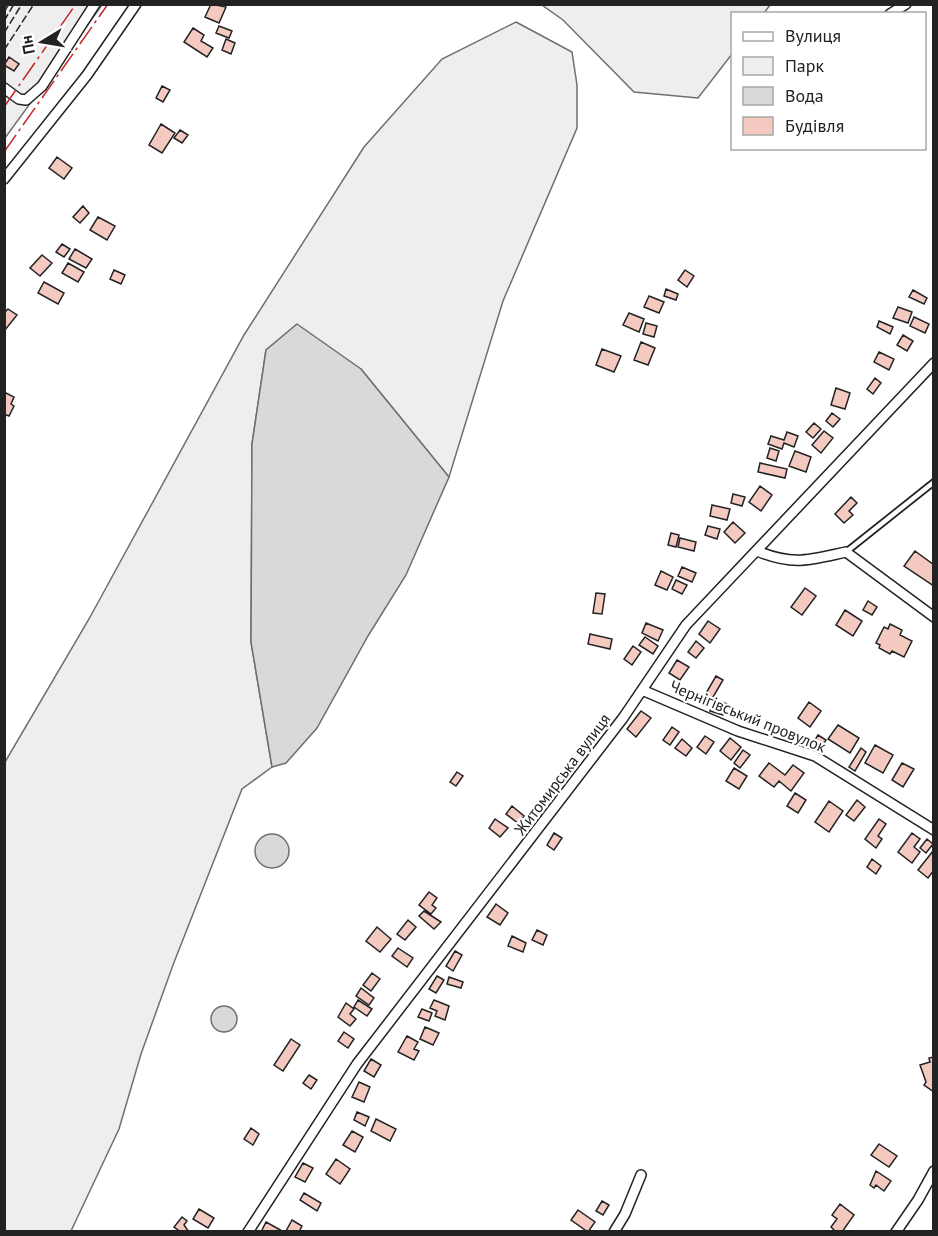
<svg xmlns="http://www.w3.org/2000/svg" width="938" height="1236" viewBox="0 0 938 1236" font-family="'PT Sans',sans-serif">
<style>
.green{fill:#eee;stroke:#6f6f6f;stroke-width:1.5}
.water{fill:#d9d9d9;stroke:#6f6f6f;stroke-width:1.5}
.building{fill:#f3c9c0;stroke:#222;stroke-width:1.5}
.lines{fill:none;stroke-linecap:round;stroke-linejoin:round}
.service-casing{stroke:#222;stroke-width:8}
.minor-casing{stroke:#222;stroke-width:12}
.service{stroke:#fff;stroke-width:4.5}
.minor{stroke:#fff;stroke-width:9}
.fence{stroke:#222;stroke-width:1.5;stroke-dasharray:8 3;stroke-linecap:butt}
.power{stroke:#c62828;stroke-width:1.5;stroke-dasharray:21 4.5 3 4.5;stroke-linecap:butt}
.labels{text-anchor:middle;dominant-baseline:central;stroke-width:4.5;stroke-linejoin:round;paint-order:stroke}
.street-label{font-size:16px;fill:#222;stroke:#fff}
</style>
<rect width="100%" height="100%" fill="#fff"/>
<path class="green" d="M 5,5 L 102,5 L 5,138 Z
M 542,5 L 770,5 L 764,13 L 732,14 L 732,54 L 698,98 L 634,92 L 563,20 Z
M 516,22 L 572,52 L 577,85 L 577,128 L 503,301 L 449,477 L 361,369 L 266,350 L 252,444 L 251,642 L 272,767 L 242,789 L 173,965 L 141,1054 L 119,1129 L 71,1231 L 5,1232 L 5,762 L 89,619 L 244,335 L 364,147 L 442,59 Z"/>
<path class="water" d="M 297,324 L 361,369 L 449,477 L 406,575 L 368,636 L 317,728 L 286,763 L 272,767 L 251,642 L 252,444 L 266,350 Z
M255 851a17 17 0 1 1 34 0a17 17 0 1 1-34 0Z
M211 1019a13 13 0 1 1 26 0a13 13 0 1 1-26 0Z"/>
<path class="building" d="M 211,4 L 226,7 L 219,23 L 205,17 Z
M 219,26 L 232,31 L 229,38 L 216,33 Z
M 193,28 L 204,35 L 201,41 L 213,48 L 207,57 L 184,42 Z
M 226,39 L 235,43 L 231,54 L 222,50 Z
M 9,57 L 19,64 L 14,71 L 4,65 Z
M 162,86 L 170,90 L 163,102 L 156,98 Z
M 161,124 L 175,133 L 162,153 L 149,145 Z
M 180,130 L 188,135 L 182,143 L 174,138 Z
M 57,157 L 72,168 L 64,179 L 49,168 Z
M 83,206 L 89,213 L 80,223 L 73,217 Z
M 98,217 L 115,226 L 107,240 L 90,230 Z
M 62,244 L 70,249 L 64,257 L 56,252 Z
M 75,249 L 92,259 L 86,268 L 69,259 Z
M 42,255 L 52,263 L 40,276 L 30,268 Z
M 68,263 L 84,272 L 78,282 L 62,273 Z
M 114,270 L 125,275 L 121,284 L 110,279 Z
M 685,270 L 694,276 L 687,287 L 678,280 Z
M 44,282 L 64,293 L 58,304 L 38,293 Z
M 666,289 L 678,294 L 676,300 L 664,296 Z
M 913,290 L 927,298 L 924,304 L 909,297 Z
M 649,296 L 664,302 L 659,313 L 644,307 Z
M 898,307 L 912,312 L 908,323 L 893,318 Z
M 8,309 L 17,315 L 5,330 L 4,313 Z
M 629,313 L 644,319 L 639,332 L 623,325 Z
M 914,317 L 929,324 L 925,333 L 910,326 Z
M 879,321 L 893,327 L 890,334 L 877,327 Z
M 646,323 L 657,326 L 654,337 L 643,334 Z
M 903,335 L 913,341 L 907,351 L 897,345 Z
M 641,342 L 655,348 L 648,365 L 634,360 Z
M 602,349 L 621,356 L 614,372 L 596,365 Z
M 879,352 L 894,359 L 889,370 L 874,362 Z
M 875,378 L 881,383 L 873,394 L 867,389 Z
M 836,388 L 850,393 L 845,409 L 831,405 Z
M 4,392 L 14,397 L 11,404 L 14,406 L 9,416 L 4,414 Z
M 832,413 L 840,419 L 833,427 L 826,421 Z
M 814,423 L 821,429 L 813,438 L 806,432 Z
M 824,431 L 833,438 L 821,453 L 812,445 Z
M 787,432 L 798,436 L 794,447 L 784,443 L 782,449 L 768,444 L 771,436 L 784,440 Z
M 770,448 L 779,451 L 776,461 L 767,458 Z
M 795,451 L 811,457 L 806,472 L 789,466 Z
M 760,463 L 787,469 L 785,478 L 758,472 Z
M 760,486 L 772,495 L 761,511 L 749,502 Z
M 733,494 L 745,497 L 742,506 L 731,503 Z
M 851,497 L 857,503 L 849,511 L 853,515 L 844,523 L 835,514 Z
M 712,505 L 730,509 L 727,520 L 710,516 Z
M 733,522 L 745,533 L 735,543 L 724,532 Z
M 708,526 L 720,529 L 717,539 L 705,535 Z
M 671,533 L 679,535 L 676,547 L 668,545 Z
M 680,538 L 696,542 L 694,551 L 678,547 Z
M 915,551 L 934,565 L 934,586 L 904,566 Z
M 682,567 L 696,573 L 692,582 L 678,576 Z
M 661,571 L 673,577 L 667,590 L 655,585 Z
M 676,580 L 687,585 L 682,594 L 672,589 Z
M 805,588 L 816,596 L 802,615 L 791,607 Z
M 596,593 L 605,594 L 602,614 L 593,613 Z
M 868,601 L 877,607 L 872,615 L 863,610 Z
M 845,610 L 862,621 L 853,636 L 836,625 Z
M 708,621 L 720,629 L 710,643 L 699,634 Z
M 646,623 L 663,630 L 658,641 L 642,633 Z
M 890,624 L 902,630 L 900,635 L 912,641 L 904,657 L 892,651 L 890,654 L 879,648 L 880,645 L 876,643 L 884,627 L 888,629 Z
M 590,634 L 612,639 L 610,649 L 588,644 Z
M 645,637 L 658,646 L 653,654 L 639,645 Z
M 696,641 L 704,648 L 696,658 L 688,652 Z
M 633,646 L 641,652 L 632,665 L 624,659 Z
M 677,660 L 689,667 L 680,680 L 669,673 Z
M 716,676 L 723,680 L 709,704 L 702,700 Z
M 714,699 L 727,704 L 723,715 L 710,711 Z
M 809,702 L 821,711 L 810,727 L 798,718 Z
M 641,711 L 651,718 L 636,737 L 627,729 Z
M 838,725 L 859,738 L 850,753 L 828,739 Z
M 672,727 L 679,732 L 670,745 L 663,740 Z
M 818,735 L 826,740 L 820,750 L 812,745 Z
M 705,736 L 714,742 L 706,754 L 697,747 Z
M 730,738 L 741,747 L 731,760 L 720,751 Z
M 682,739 L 692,748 L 686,756 L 675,748 Z
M 875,745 L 893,755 L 883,773 L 865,763 Z
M 861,748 L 866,752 L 855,771 L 849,767 Z
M 743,750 L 750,755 L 740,768 L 734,763 Z
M 769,763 L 785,775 L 793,765 L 804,773 L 791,791 L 779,781 L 774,787 L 759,776 Z
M 902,763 L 914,769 L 903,787 L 892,780 Z
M 734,768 L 747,776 L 739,789 L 726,781 Z
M 457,772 L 463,776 L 456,786 L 450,782 Z
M 795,793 L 806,800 L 798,813 L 787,806 Z
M 857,800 L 865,807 L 854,821 L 846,815 Z
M 829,801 L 843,811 L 829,832 L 815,822 Z
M 512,806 L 524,816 L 519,824 L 506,814 Z
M 495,819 L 508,828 L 500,837 L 489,828 Z
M 879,819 L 886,824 L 878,836 L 882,839 L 876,848 L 865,839 Z
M 554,833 L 562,838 L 554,850 L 547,845 Z
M 912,833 L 920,839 L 914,847 L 920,852 L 912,863 L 898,852 Z
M 927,839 L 933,844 L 926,853 L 920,848 Z
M 933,851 L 934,870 L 928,878 L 918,870 Z
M 872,859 L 881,866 L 876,874 L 867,867 Z
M 429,892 L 437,898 L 432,905 L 436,908 L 431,914 L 419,905 Z
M 496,904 L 508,913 L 500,925 L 487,917 Z
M 424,911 L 441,922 L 434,929 L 419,916 Z
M 408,920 L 416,927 L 405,940 L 397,934 Z
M 377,927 L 391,939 L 380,952 L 366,941 Z
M 537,930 L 547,935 L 543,945 L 532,940 Z
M 512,936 L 526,943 L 523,952 L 508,946 Z
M 398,948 L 413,958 L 407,967 L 392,956 Z
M 455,951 L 462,955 L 453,971 L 446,966 Z
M 372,973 L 380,979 L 371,991 L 363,985 Z
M 437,976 L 444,980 L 436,993 L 429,989 Z
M 449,977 L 463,982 L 461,988 L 447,984 Z
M 361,988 L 374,998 L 369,1005 L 356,996 Z
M 358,1000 L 372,1009 L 367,1016 L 354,1007 Z
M 434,1000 L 449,1006 L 445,1020 L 435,1016 L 437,1011 L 430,1008 Z
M 346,1003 L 354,1009 L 350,1014 L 356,1019 L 350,1026 L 338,1017 Z
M 422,1009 L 432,1013 L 429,1021 L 418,1017 Z
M 425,1027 L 439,1033 L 433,1045 L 420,1039 Z
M 344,1032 L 354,1039 L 348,1048 L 338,1041 Z
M 407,1036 L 418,1042 L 414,1049 L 419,1051 L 414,1060 L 398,1052 Z
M 291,1039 L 300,1045 L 283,1071 L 274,1065 Z
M 934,1057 L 934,1092 L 924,1085 L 926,1082 L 920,1065 L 930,1062 L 929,1058 Z
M 371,1059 L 381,1065 L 374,1077 L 364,1071 Z
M 309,1075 L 317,1080 L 311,1089 L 303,1083 Z
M 359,1082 L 370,1087 L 364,1102 L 352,1097 Z
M 357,1112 L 369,1117 L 365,1126 L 354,1120 Z
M 376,1119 L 396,1129 L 390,1141 L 371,1131 Z
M 251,1128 L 259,1134 L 253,1145 L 244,1139 Z
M 352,1131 L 363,1137 L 355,1152 L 343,1145 Z
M 879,1144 L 897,1156 L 889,1167 L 871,1155 Z
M 336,1159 L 350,1169 L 340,1184 L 326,1174 Z
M 303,1163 L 313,1168 L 305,1182 L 295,1177 Z
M 876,1171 L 891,1181 L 884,1191 L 876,1185 L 874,1188 L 870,1185 Z
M 304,1193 L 321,1203 L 317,1211 L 300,1200 Z
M 602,1201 L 609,1205 L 603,1215 L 596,1211 Z
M 840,1204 L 854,1215 L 842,1232 L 836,1232 L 831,1227 L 837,1219 L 832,1215 Z
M 199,1209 L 214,1218 L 208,1228 L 193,1219 Z
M 578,1210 L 595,1222 L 588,1232 L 571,1220 Z
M 182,1217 L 187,1221 L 184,1225 L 189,1232 L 181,1232 L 174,1227 Z
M 292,1220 L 302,1226 L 299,1232 L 286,1231 Z
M 266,1222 L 284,1232 L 261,1232 Z"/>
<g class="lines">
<g class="service-casing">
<path id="service" d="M 846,552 L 934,482"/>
</g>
<g class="minor-casing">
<path id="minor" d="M 890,14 L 906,4
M 4,88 L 19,99 L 26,100 L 42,86 L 95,4
M 4,179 L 87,75 L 136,4
M 757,551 C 794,566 809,560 846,552 L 934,617
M 642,690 L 738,731 L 815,756 L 934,830
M 248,1232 L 357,1064 L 623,718 L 686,625 L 934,363
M 614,1232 L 625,1214 L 641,1175
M 896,1232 L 918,1200 L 934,1171"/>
</g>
<use href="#service" class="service"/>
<use href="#minor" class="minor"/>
<path class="fence" d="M 4,12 L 9,4
M 4,21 L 14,4
M 4,33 L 22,4
M 4,50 L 34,4"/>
<path class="power" d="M 4,107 L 76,4
M 4,152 L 108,4"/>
</g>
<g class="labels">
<g class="street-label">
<text transform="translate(748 716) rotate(22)">Чернігівський провулок</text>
<text transform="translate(562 774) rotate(-53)">Житомирська вулиця</text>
</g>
</g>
<rect width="938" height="1236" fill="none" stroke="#222222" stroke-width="12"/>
<rect x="731" y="12" width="195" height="138" fill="#ffffff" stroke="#a7a7a7" stroke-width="1.5"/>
<rect x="743" y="32" width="30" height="9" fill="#ffffff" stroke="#a7a7a7" stroke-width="1.5"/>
<text x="785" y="42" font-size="18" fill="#222222">Вулиця</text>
<rect x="743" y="57" width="30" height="18" fill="#eeeeee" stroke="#a7a7a7" stroke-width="1.5"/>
<text x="785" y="72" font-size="18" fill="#222222">Парк</text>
<rect x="743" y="87" width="30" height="18" fill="#d9d9d9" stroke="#a7a7a7" stroke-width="1.5"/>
<text x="785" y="102" font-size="18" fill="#222222">Вода</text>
<rect x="743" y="117" width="30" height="18" fill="#f3c9c0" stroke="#a7a7a7" stroke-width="1.5"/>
<text x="785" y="132" font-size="18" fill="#222222">Будівля</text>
<g transform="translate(42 42) rotate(259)" stroke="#ffffff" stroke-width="4.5" paint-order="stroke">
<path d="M0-4.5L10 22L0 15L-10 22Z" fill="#222222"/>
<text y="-9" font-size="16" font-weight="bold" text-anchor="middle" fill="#222222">Пн</text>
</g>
</svg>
